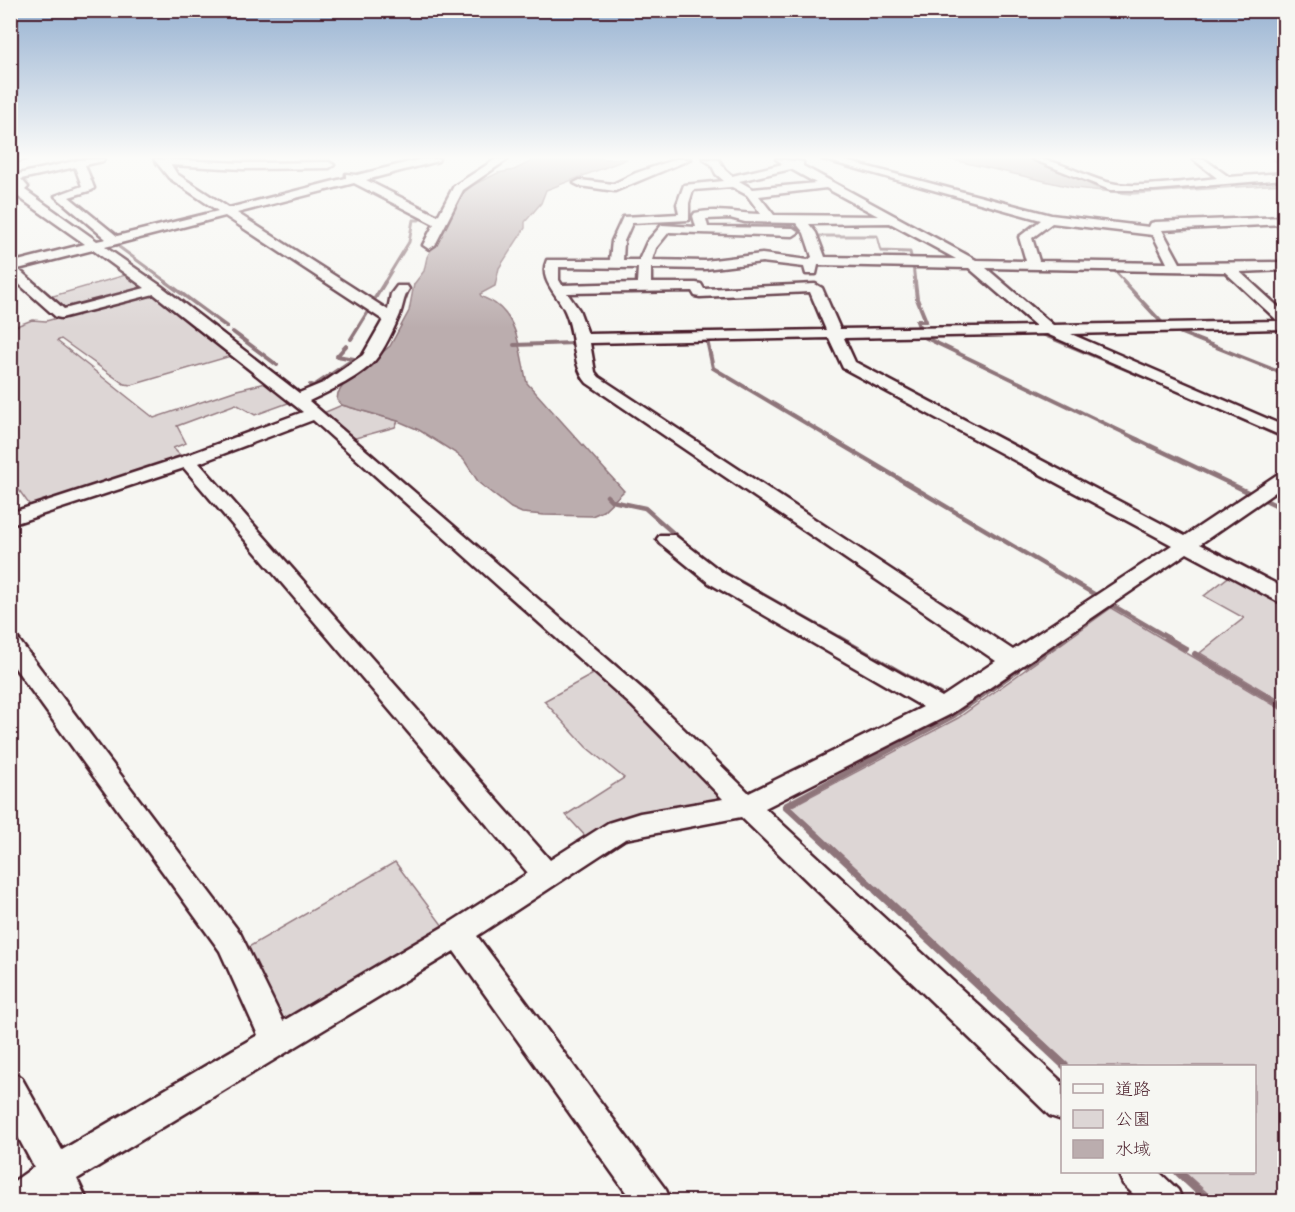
<svg xmlns="http://www.w3.org/2000/svg" width="1295" height="1212" viewBox="0 0 1295 1212" font-family="'Indie Flower','Klee One',sans-serif">
<style>
.green{fill:#ddd6d5;stroke:#947a80;stroke-width:1.5}
.water{fill:#bbadae;stroke:#8e747a;stroke-width:1.5}
.lines{fill:none;stroke-linecap:round;stroke-linejoin:round}
.stream-far4{stroke:#8e747a;stroke-width:3}
.stream-far3{stroke:#8e747a;stroke-width:4}
.stream-far2{stroke:#8e747a;stroke-width:4.5}
.stream-far1{stroke:#8e747a;stroke-width:6}
.stream{stroke:#8e747a;stroke-width:8}
.minor-casing{stroke:#4a1f2b;stroke-width:5}
.minor{fill:#f6f6f2;fill-rule:evenodd}
</style>
<rect width="100%" height="100%" fill="#f6f6f2"/>
<filter id="ink" filterUnits="userSpaceOnUse"><feTurbulence type="fractalNoise" baseFrequency=".0167" numOctaves="2"/><feDisplacementMap in="SourceGraphic" scale="12" xChannelSelector="R" yChannelSelector="G"/><feConvolveMatrix kernelMatrix="1 2 1 2 8 2 1 2 1" color-interpolation-filters="sRGB"/></filter>
<g filter="url(#ink)">
<path class="green" d="M 129,274 L 148,288 L 61,311 L 46,298 Z
M 154,292 L 231,356 L 132,385 L 124,384 L 61,339 L 57,341 L 154,418 L 237,390 L 266,383 L 291,402 L 255,415 L 236,404 L 177,426 L 186,443 L 173,448 L 185,460 L 31,507 L 11,479 L 11,328 L 32,320 L 46,321 Z
M 342,405 L 398,421 L 395,427 L 352,439 L 321,414 Z
M 1231,575 L 1284,604 L 1284,703 L 1200,653 L 1244,618 L 1204,596 Z
M 1111,608 L 1284,711 L 1284,1201 L 1216,1201 L 1184,1172 L 1254,1172 L 1254,1066 L 1070,1066 L 790,807 L 958,718 Z
M 595,673 L 720,792 L 713,805 L 630,815 L 588,839 L 566,815 L 624,778 L 586,747 L 544,701 Z
M 395,862 L 446,930 L 297,1019 L 279,1022 L 245,949 Z"/>
<path class="water" d="M 536,159 L 627,159 L 546,190 L 541,203 L 525,222 L 525,228 L 499,268 L 495,286 L 480,294 L 481,296 C 485,299 490,300 494,303 C 520,320 520,356 527,383 L 624,491 L 603,511 L 592,516 L 544,515 L 522,513 L 511,508 L 479,483 L 464,460 L 457,454 L 419,430 L 398,421 L 342,405 L 337,400 L 338,393 L 344,384 L 390,346 L 409,311 L 414,284 L 424,271 L 427,257 L 461,195 L 473,185 L 498,173 L 514,170 Z
M 949,159 L 1029,159 L 1072,175 L 1097,188 L 1141,191 L 1284,180 L 1284,184 L 1131,194 L 1075,188 Z"/>
<g class="lines">
<path class="stream-far4" d="M 1273,159 L 1284,166
M 885,222 L 947,254
M 816,236 L 877,236 L 881,251 L 910,252 L 912,260
M 115,244 L 168,283
M 913,264 L 915,283
M 1112,268 L 1126,283
M 384,283 L 409,242 L 413,220 L 419,220 L 421,216"/>
<path class="stream-far3" d="M 166,282 L 227,327
M 915,282 L 917,299 L 926,321 L 917,321 L 920,329
M 1124,282 L 1164,325
M 372,303 L 385,282
M 1176,331 L 1284,374
M 233,332 L 277,365
M 1042,334 L 1149,379
M 922,336 L 1139,440
M 351,339 L 369,310
M 707,340 L 713,368 L 834,440
M 514,345 L 575,343
M 1160,383 L 1284,438
M 310,385 L 314,386 L 354,359 L 337,356 L 346,346"/>
<path class="stream-far2" d="M 832,439 L 1099,597
M 1136,439 L 1250,493
M 607,496 L 612,501 L 645,508 L 689,547
M 1265,500 L 1284,509
M 712,566 L 841,639
M 1062,639 L 1112,605 L 1170,639"/>
<path class="stream-far1" d="M 839,638 L 945,698
M 1167,638 L 1186,649
M 1195,654 L 1284,707
M 1025,665 L 1065,638
M 878,892 L 785,806 L 954,715 L 1017,670"/>
<path class="stream" d="M 876,890 L 1065,1066
M 1178,1172 L 1210,1202"/>
<g class="minor-casing">
<path id="minor" d="M 10,159 L 25,159 L 10,164 Z
M 104,159 L 103,161 L 85,165 L 94,188 L 92,190 L 69,197 L 117,236 L 218,211 L 169,178 L 154,159 L 243,163 L 329,162 L 334,165 L 329,168 L 243,169 L 171,165 L 177,174 L 229,208 L 346,178 L 346,174 L 357,175 L 422,159 L 439,159 L 438,161 L 366,180 L 438,216 L 454,186 L 496,159 L 508,159 L 463,190 L 435,245 L 429,249 L 423,245 L 434,224 L 354,183 L 237,213 L 388,310 L 391,294 L 397,286 L 407,286 L 409,289 C 403,297 403,309 398,319 C 392,332 385,348 376,359 C 364,375 328,392 309,401 L 648,694 L 749,793 L 923,707 L 709,583 L 660,543 L 657,539 L 660,535 L 674,535 L 723,573 L 942,697 L 996,661 L 587,383 C 571,364 576,334 565,311 C 558,294 538,280 547,260 L 610,260 L 612,241 L 623,217 L 679,214 L 677,204 L 684,185 L 724,181 L 716,174 L 711,164 L 703,159 L 719,160 L 725,170 L 732,176 L 783,164 L 776,159 L 803,162 L 803,166 L 976,260 L 1026,261 L 1019,237 L 1041,220 L 822,159 L 838,159 L 1051,215 L 1149,227 L 1151,223 L 1155,222 L 1284,217 L 1284,224 L 1162,230 L 1180,263 L 1284,262 L 1284,270 L 1240,272 L 1284,312 L 1284,329 L 1071,334 L 1284,426 L 1284,437 L 1047,334 L 844,338 L 855,362 L 1185,536 L 1278,474 L 1284,473 L 1284,486 L 1200,544 L 1284,588 L 1284,603 L 1277,601 L 1187,553 L 951,714 L 765,808 L 1062,1082 L 1062,1120 L 1050,1116 L 741,817 L 625,839 L 477,936 L 666,1190 L 671,1202 L 633,1202 L 454,951 L 77,1179 L 88,1202 L 52,1202 L 50,1198 L 45,1202 L 10,1202 L 10,1184 L 34,1167 L 10,1122 L 10,1072 L 21,1077 L 62,1150 L 258,1035 L 220,951 L 10,661 L 10,637 L 18,639 L 240,933 L 283,1021 L 448,924 L 528,873 L 184,468 L 10,525 L 10,513 L 182,457 L 303,412 L 154,294 L 61,318 L 56,317 L 10,276 L 10,263 L 85,244 L 10,191 L 10,176 L 79,160 ZM 75,167 L 82,186 L 55,196 L 106,239 L 97,241 L 25,190 L 28,187 L 21,179 ZM 791,169 L 816,183 L 753,189 L 739,181 ZM 732,187 L 747,195 L 761,214 C 738,214 718,208 695,213 L 693,216 L 696,227 L 662,225 L 647,242 L 639,260 L 623,260 L 624,241 L 632,223 L 689,220 L 689,203 L 693,190 ZM 826,188 L 878,216 L 774,215 L 759,196 ZM 225,216 L 383,320 L 363,355 L 323,383 L 299,393 L 161,286 L 105,247 ZM 730,218 L 745,222 L 796,223 L 804,233 L 812,257 L 808,260 L 762,254 L 705,261 L 652,260 L 656,248 L 669,232 L 793,236 L 799,232 L 793,228 L 708,227 L 706,219 ZM 890,223 L 956,259 L 825,257 L 816,233 L 809,224 ZM 1052,223 L 1153,235 L 1167,263 L 1039,261 L 1032,238 ZM 93,250 L 145,288 L 64,309 L 18,269 ZM 762,262 L 804,267 L 806,274 L 816,274 L 818,265 L 969,268 L 1036,326 L 840,329 L 822,288 L 815,284 L 704,289 L 701,284 L 696,283 L 651,283 L 651,268 L 705,269 ZM 559,267 L 638,268 L 637,283 L 562,285 L 559,280 ZM 986,268 L 1225,272 L 1278,321 L 1053,325 ZM 692,291 L 695,296 L 700,297 L 810,292 L 826,330 L 588,334 L 579,310 L 567,293 ZM 829,338 L 843,368 L 1172,545 L 1013,650 L 599,377 L 595,372 L 590,343 ZM 313,420 L 632,706 L 723,799 L 640,813 L 608,823 L 550,860 L 199,463 Z
M 676,159 L 691,159 L 615,191 L 580,186 L 574,183 L 580,180 L 613,184 L 636,173 Z
M 1032,159 C 1060,159 1083,177 1111,183 C 1136,189 1189,181 1217,178 L 1193,159 L 1204,159 L 1229,177 L 1284,173 L 1284,179 L 1154,190 L 1110,190 Z
M 1118,1172 L 1159,1172 L 1178,1190 L 1183,1202 L 1141,1202 L 1123,1184 Z"/>
</g>
<use href="#minor" class="minor"/>
</g>
</g>
<linearGradient id="sky" x2="0" y2="1"><stop stop-color="#96b1d1"/><stop offset="0.48" stop-color="#fbfbf9"/><stop offset="1" stop-color="#fbfbf9" stop-opacity="0"/></linearGradient>
<rect width="1295" height="328" fill="url(#sky)"/>
<rect width="1295" height="1212" fill="none" stroke="#f6f6f2" stroke-width="36"/>
<rect x="18" y="18" width="1259" height="1176" fill="none" stroke="#4a1f2b" stroke-width="2" filter="url(#ink)"/>
<rect x="1061" y="1065" width="195" height="108" fill="#f6f6f2" stroke="#b1a0a2" stroke-width="1.5"/>
<rect x="1073" y="1084" width="30" height="9" fill="#f6f6f2" stroke="#b1a0a2" stroke-width="1.5"/>
<text x="1115" y="1095" font-size="18" fill="#4a1f2b">道路</text>
<rect x="1073" y="1110" width="30" height="18" fill="#ddd6d5" stroke="#b1a0a2" stroke-width="1.5"/>
<text x="1115" y="1125" font-size="18" fill="#4a1f2b">公園</text>
<rect x="1073" y="1140" width="30" height="18" fill="#bbadae" stroke="#b1a0a2" stroke-width="1.5"/>
<text x="1115" y="1155" font-size="18" fill="#4a1f2b">水域</text>
</svg>
